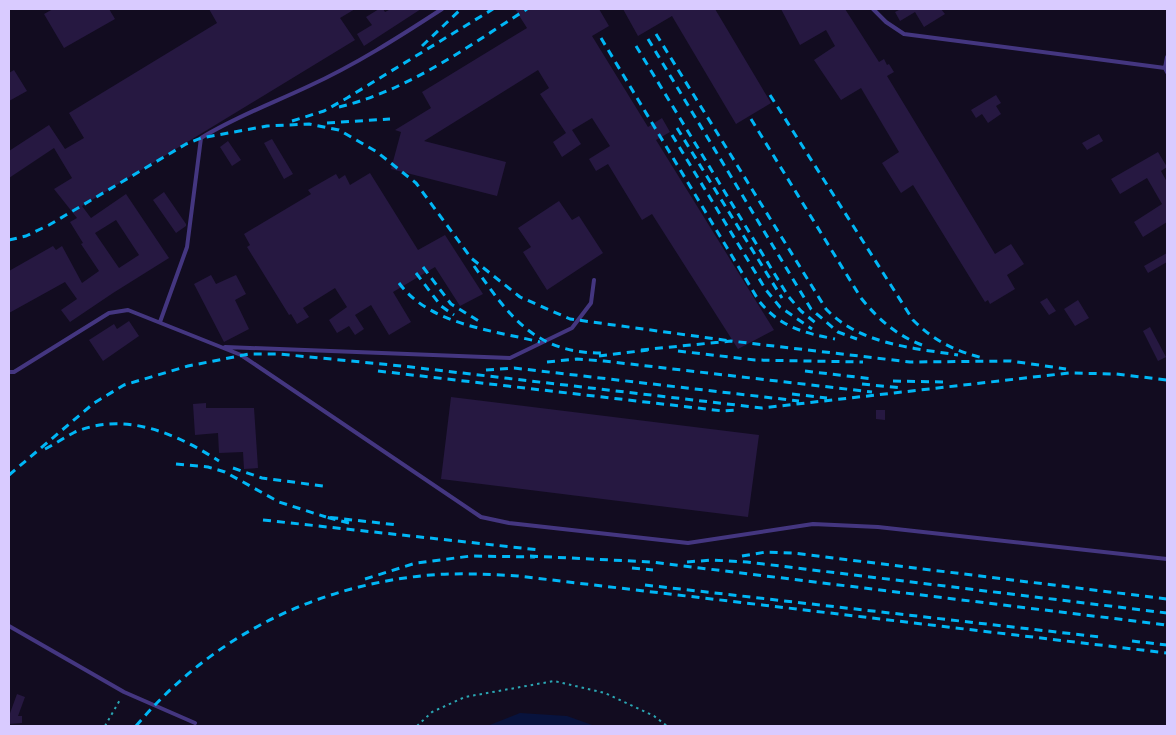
<svg xmlns="http://www.w3.org/2000/svg" width="1176" height="735" viewBox="0 0 1176 735" font-family="'Fira Sans',sans-serif">
<style>
.water{fill:#08133d}
.building{fill:#261841;fill-rule:evenodd}
.lines{fill:none;stroke-linecap:round;stroke-linejoin:round}
.path{stroke:#2ba6b3;stroke-width:2;stroke-dasharray:2.5 4;stroke-linecap:butt}
.lane{stroke:#443680;stroke-width:4}
.rail{stroke:#00b7f6;stroke-width:3;stroke-dasharray:8 6;stroke-linecap:butt}
</style>
<rect width="100%" height="100%" fill="#120c20"/>
<path class="water" d="M 520,713 L 567,716 L 595,726 L 487,726 Z"/>
<path class="building" d="M 53,9 L 109,9 L 115,19 L 64,48 L 44,14 Z
M 209,9 L 355,9 L 340,18 L 355,40 L 82,206 L 91,218 L 126,194 L 169,258 L 113,293 L 70,322 L 61,310 L 77,299 L 65,282 L 9,313 L 9,271 L 53,246 L 56,250 L 62,246 L 82,283 L 99,271 L 81,244 L 83,243 L 70,222 L 77,218 L 54,189 L 72,178 L 54,148 L 9,178 L 9,151 L 49,125 L 65,149 L 84,138 L 69,113 L 217,23 ZM 116,220 L 139,255 L 119,268 L 95,233 Z
M 379,9 L 383,9 L 385,12 L 391,9 L 421,9 L 364,46 L 357,34 L 372,25 L 366,17 Z
M 515,9 L 599,9 L 609,26 L 592,36 L 648,127 L 662,118 L 670,132 L 656,140 L 774,330 L 738,349 L 652,214 L 642,220 L 608,164 L 596,171 L 589,159 L 610,146 L 592,118 L 572,130 L 581,144 L 562,157 L 553,142 L 566,133 L 540,94 L 549,88 L 538,70 L 424,141 L 506,162 L 497,196 L 391,169 L 401,132 L 395,130 L 431,108 L 422,92 L 527,28 Z
M 623,9 L 715,9 L 771,103 L 736,124 L 672,16 L 638,36 Z
M 781,9 L 845,9 L 879,62 L 884,59 L 887,65 L 889,64 L 894,72 L 887,76 L 995,254 L 1011,244 L 1024,264 L 1007,275 L 1015,289 L 990,304 L 988,300 L 985,302 L 913,185 L 901,193 L 882,163 L 899,152 L 861,88 L 841,100 L 814,60 L 835,46 L 826,30 L 800,45 Z
M 901,9 L 941,9 L 945,14 L 924,27 L 915,12 L 900,21 L 895,12 Z
M 14,70 L 27,91 L 9,101 L 9,73 Z
M 996,95 L 1001,103 L 996,106 L 1001,114 L 988,123 L 982,114 L 976,118 L 971,110 Z
M 1099,134 L 1103,141 L 1087,150 L 1082,143 Z
M 272,139 L 293,174 L 284,179 L 264,143 Z
M 228,141 L 241,160 L 232,166 L 220,147 Z
M 1158,152 L 1167,167 L 1161,171 L 1167,182 L 1167,222 L 1143,237 L 1134,222 L 1162,204 L 1147,178 L 1120,194 L 1111,179 Z
M 370,173 L 418,250 L 445,235 L 483,294 L 460,306 L 435,267 L 393,292 L 411,322 L 389,335 L 371,305 L 355,315 L 364,329 L 355,335 L 349,326 L 337,333 L 329,320 L 347,307 L 335,288 L 303,308 L 309,317 L 297,324 L 291,314 L 289,315 L 247,247 L 250,245 L 244,234 L 311,194 L 308,190 L 336,174 L 339,179 L 345,175 L 350,185 Z
M 164,192 L 186,224 L 186,226 L 176,233 L 153,200 Z
M 559,201 L 572,220 L 579,216 L 603,253 L 547,290 L 523,252 L 531,247 L 518,228 Z
M 1167,253 L 1167,262 L 1148,273 L 1144,266 Z
M 211,275 L 216,284 L 236,275 L 246,294 L 235,300 L 249,329 L 224,342 L 194,284 Z
M 1047,298 L 1056,311 L 1049,315 L 1040,302 Z
M 1078,300 L 1089,318 L 1075,326 L 1064,309 Z
M 129,321 L 139,336 L 103,361 L 89,340 L 114,324 L 117,329 Z
M 1150,327 L 1166,357 L 1158,361 L 1143,331 Z
M 451,397 L 759,435 L 748,517 L 441,479 Z
M 206,403 L 206,408 L 254,408 L 258,468 L 244,469 L 243,452 L 219,453 L 218,433 L 195,435 L 193,404 Z
M 876,410 L 885,410 L 885,420 L 876,419 Z
M 17,694 L 25,697 L 18,716 L 22,716 L 22,723 L 9,724 L 9,716 Z"/>
<g class="lines">
<path class="path" d="M 105,726 L 121,698
M 417,726 L 432,712 L 465,697 L 554,681 L 605,693 L 654,716 L 667,726"/>
<path class="lane" d="M 873,9 L 886,22 L 904,34 L 1165,68 L 1167,72
M 1165,68 L 1167,57
M 160,322 L 187,247 L 201,138 C 237,116 271,104 309,86 C 355,65 399,37 442,9
M 225,347 L 510,358 L 572,328 L 591,303 L 594,280
M 9,372 L 14,372 L 109,313 L 128,310 L 241,355 L 481,517 L 509,523 L 688,543 L 813,524 L 878,527 L 1167,559
M 9,626 L 124,692 L 195,723"/>
<path class="rail" d="M 656,34 L 826,309 C 859,344 912,348 958,355
M 601,38 L 759,301 C 780,327 804,333 835,339
M 648,39 L 811,309 L 838,332 L 857,339
M 422,46 L 461,9
M 636,46 L 788,296 L 801,311 L 817,324
M 770,95 L 913,320 C 934,341 955,351 983,358
M 339,107 C 409,90 467,47 527,9
M 751,119 L 861,298 C 878,319 896,335 922,345
M 292,121 L 324,111 L 347,98 L 493,9
M 327,123 L 390,119
M 677,128 L 782,298
M 672,135 L 766,290 L 780,307 L 812,329
M 9,240 L 26,236 L 49,225 L 186,144 L 201,138 L 267,126 L 309,124 L 339,130 L 377,152 L 416,183 L 471,258 L 520,297 L 570,319 L 731,341
M 474,266 C 509,316 535,354 604,353
M 423,267 L 451,304 L 482,323
M 416,273 L 441,306 L 454,315
M 399,283 C 430,325 492,330 540,342
M 641,350 L 731,341 L 910,362 L 1011,361 L 1066,369
M 678,351 L 755,360 L 863,362
M 599,356 L 648,350
M 547,362 L 577,359 L 604,361 L 872,392
M 486,370 L 514,368 L 799,401
M 378,371 L 723,411 L 738,410
M 805,371 L 873,379
M 893,381 L 943,382
M 862,384 L 902,388
M 792,394 L 827,398
M 45,449 C 55,444 65,437 75,432 C 126,411 177,434 219,461
M 176,464 L 208,467 L 225,472 L 279,502 L 326,517
M 233,468 L 262,478 L 323,486
M 9,475 L 94,403 L 124,385 L 188,366 L 249,354 L 279,354 L 402,366 L 762,408 L 1069,373 L 1116,374 L 1167,380
M 263,520 L 540,550
M 349,523 L 326,517 L 398,525
M 530,556 L 651,562 L 1167,625
M 742,556 L 766,552 L 793,553 L 1167,599
M 687,562 L 712,560 L 747,562 L 1167,613
M 632,568 L 653,570
M 365,579 L 416,563 L 471,556 L 535,557
M 645,585 L 1100,637
M 1132,641 L 1167,645
M 136,726 C 207,642 303,591 412,577 C 447,572 483,574 518,576 L 1167,653"/>
</g>
<rect width="1176" height="735" fill="none" stroke="#d9cbff" stroke-width="20"/>
</svg>
